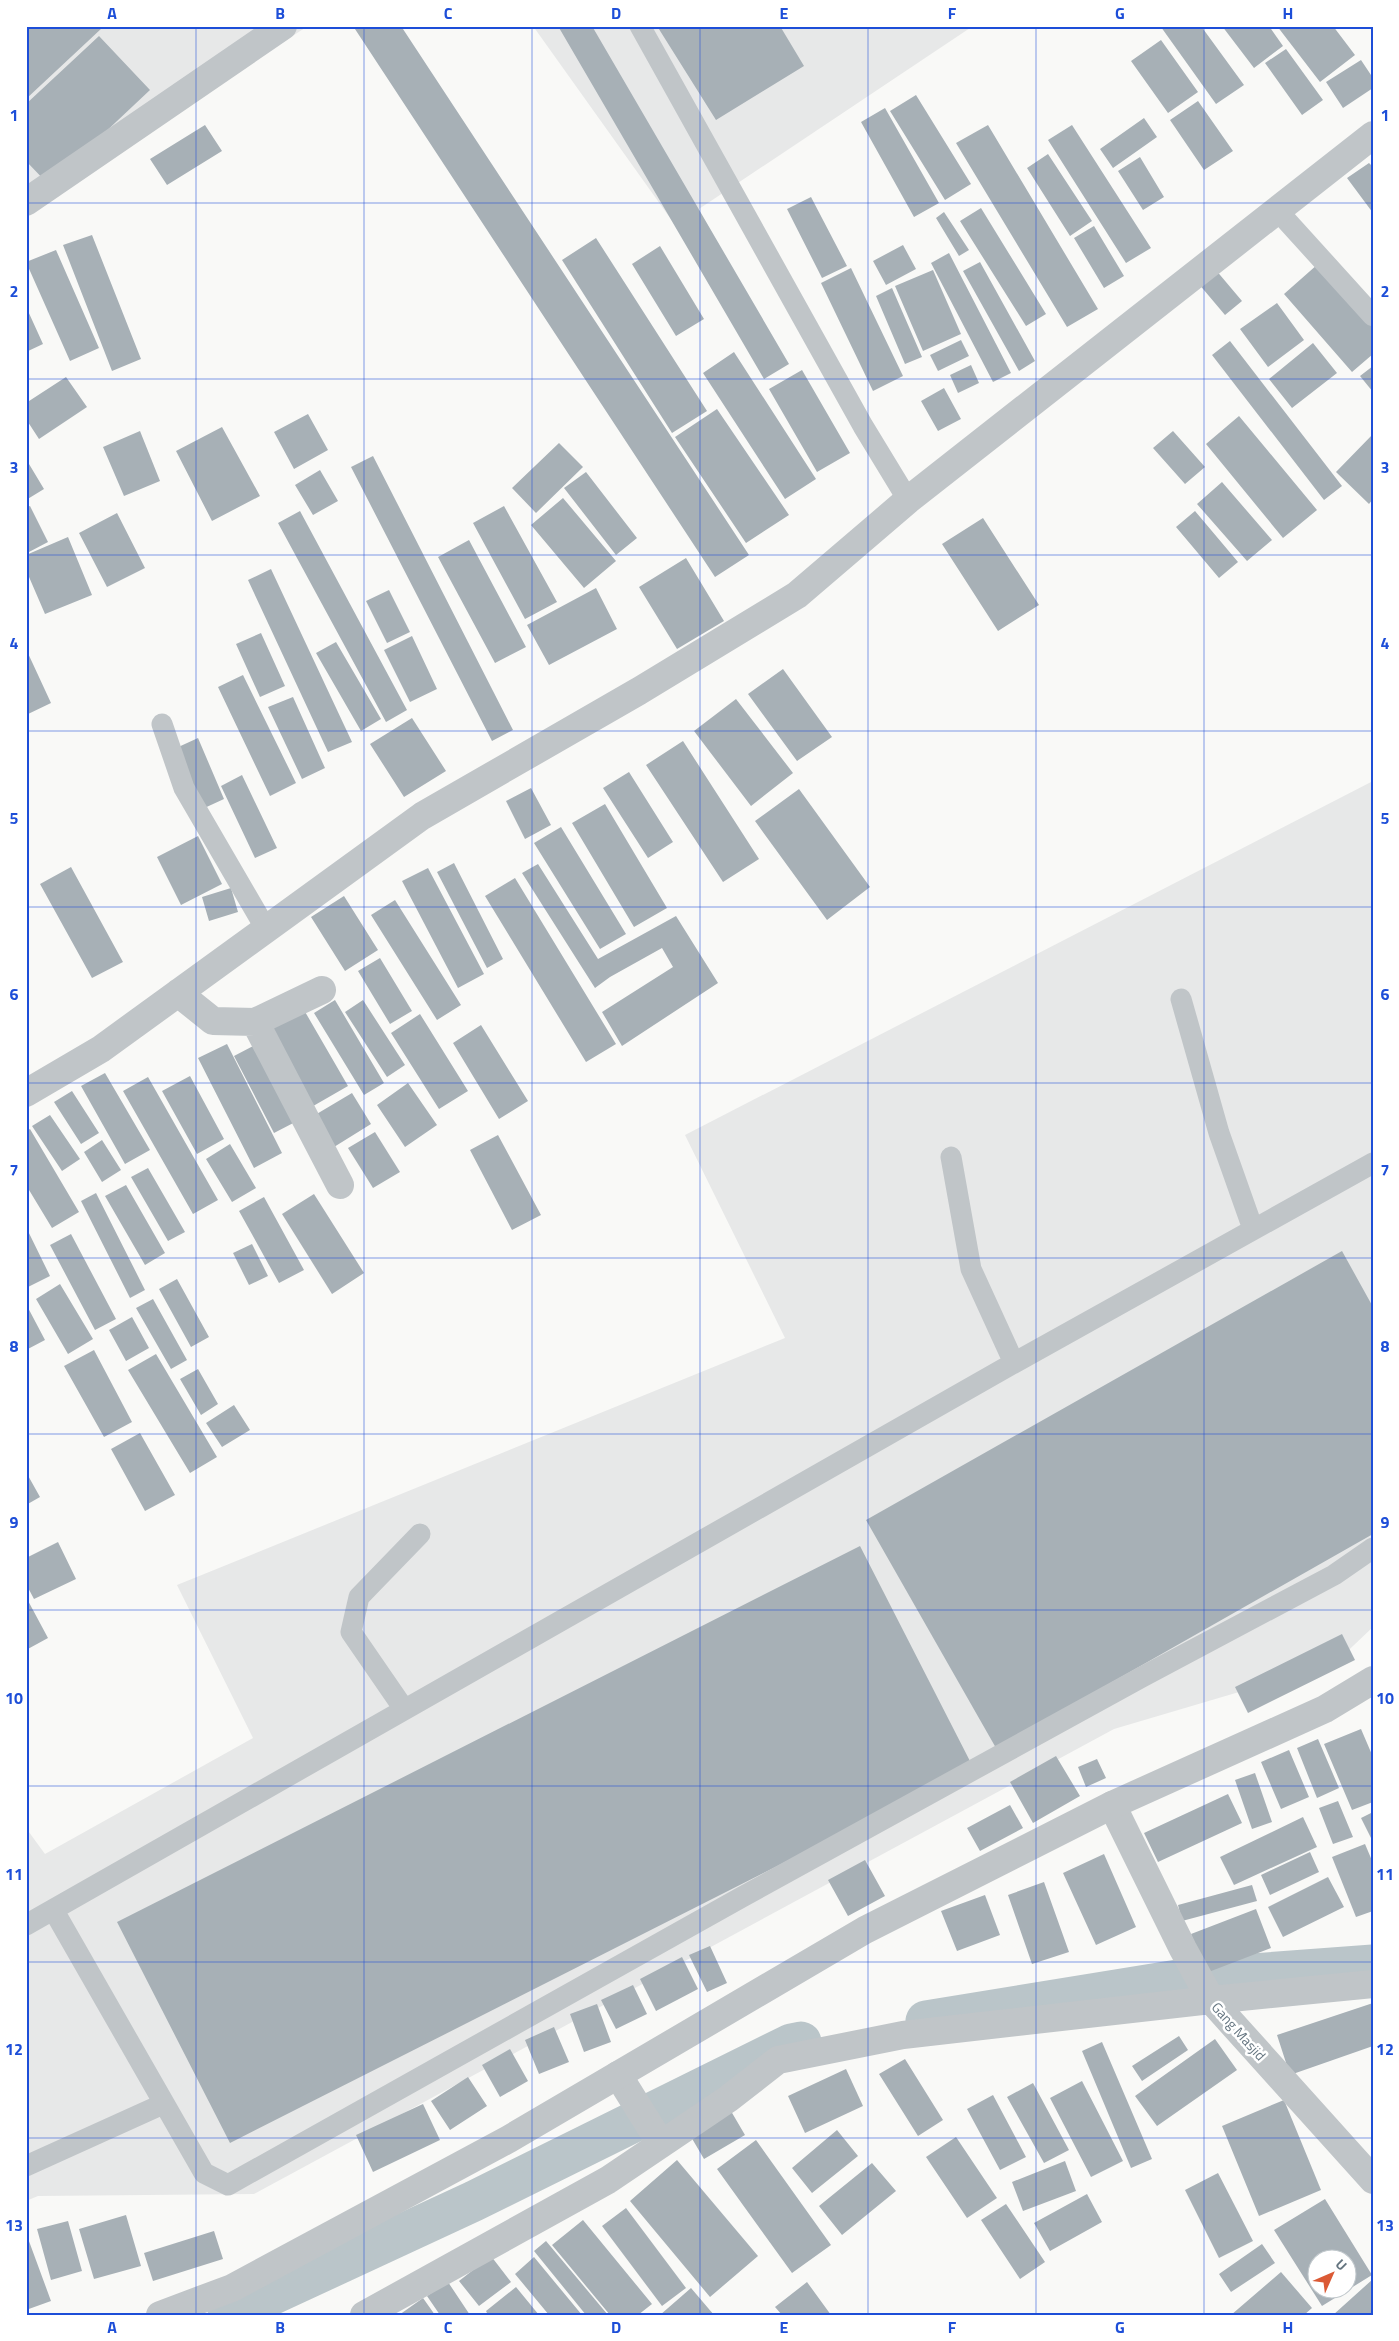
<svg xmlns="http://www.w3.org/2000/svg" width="1399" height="2341" viewBox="0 0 1399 2341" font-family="'Titillium Web',sans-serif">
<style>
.built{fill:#e7e8e8}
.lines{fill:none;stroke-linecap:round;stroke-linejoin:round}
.canal{stroke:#bac5c9;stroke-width:41}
.building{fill:#a7b0b6;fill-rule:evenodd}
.service{stroke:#c0c5c8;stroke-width:21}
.minor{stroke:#c0c5c8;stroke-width:28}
.tertiary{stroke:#c0c5c8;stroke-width:28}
.grid{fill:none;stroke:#1d4ed8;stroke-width:1;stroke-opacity:0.55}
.labels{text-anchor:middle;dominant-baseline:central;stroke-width:5;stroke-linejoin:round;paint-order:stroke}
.street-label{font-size:14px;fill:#657580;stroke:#fff}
.neatline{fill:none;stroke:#1d4ed8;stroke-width:2}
.grid-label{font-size:16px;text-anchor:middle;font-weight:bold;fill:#1d4ed8}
</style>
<rect width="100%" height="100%" fill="#f9f9f7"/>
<path class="built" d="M 26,26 L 308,26 L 26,208 Z
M 533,26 L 973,26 L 675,225 Z
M 1373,781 L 1373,1627 L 1334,1664 L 1114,1729 L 254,2194 L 38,2196 L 26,2201 L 26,1828 L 45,1854 L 253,1738 L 177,1585 L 785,1338 L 685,1135 Z"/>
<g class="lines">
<path class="canal" d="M 926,2021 L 1184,1979 L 1373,1965
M 228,2315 L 474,2201 L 791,2044 L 801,2042"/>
</g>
<path class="building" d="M 26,26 L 100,26 L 102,28 L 26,99 Z
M 353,26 L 401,26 L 749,555 L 715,577 Z
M 558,26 L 592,26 L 789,364 L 764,379 Z
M 657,26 L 780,26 L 804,66 L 716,120 Z
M 1201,26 L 1244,85 L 1216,104 L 1161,27 Z
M 1222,26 L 1269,26 L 1283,46 L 1254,68 Z
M 1277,26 L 1333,26 L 1355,55 L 1320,82 Z
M 99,36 L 150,90 L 49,185 L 26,161 L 26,104 Z
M 1161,40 L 1198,92 L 1168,113 L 1131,61 Z
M 1286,49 L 1323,100 L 1302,115 L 1265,63 Z
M 1361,60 L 1373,78 L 1373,88 L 1343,108 L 1326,82 Z
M 916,95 L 971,184 L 945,200 L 890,111 Z
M 1198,101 L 1233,151 L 1204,170 L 1170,120 Z
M 885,108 L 939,203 L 914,217 L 861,122 Z
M 1144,118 L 1157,137 L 1113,168 L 1100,149 Z
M 205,125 L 222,151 L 167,185 L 150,159 Z
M 988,125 L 1098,309 L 1067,327 L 956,143 Z
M 1072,125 L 1151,248 L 1126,263 L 1048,140 Z
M 1048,154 L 1092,221 L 1070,236 L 1027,168 Z
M 1140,157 L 1164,197 L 1143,210 L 1118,171 Z
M 1369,163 L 1373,167 L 1373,213 L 1347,178 Z
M 811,197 L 847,266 L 822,278 L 787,209 Z
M 981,208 L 1046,314 L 1026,326 L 960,221 Z
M 944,212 L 969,250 L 959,256 L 936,218 Z
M 1094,226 L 1124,276 L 1104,288 L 1074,238 Z
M 92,235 L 141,359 L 112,371 L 63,245 Z
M 596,238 L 707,411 L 672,433 L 562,260 Z
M 903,245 L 916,269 L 886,285 L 873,261 Z
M 660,246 L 704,319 L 676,336 L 632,264 Z
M 56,250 L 99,348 L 70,361 L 26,262 Z
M 949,253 L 1011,373 L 993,382 L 931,263 Z
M 980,262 L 1035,361 L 1019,371 L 963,271 Z
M 1318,264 L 1373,327 L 1373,354 L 1352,372 L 1284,294 Z
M 851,268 L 903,376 L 873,391 L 821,283 Z
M 1215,269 L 1242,301 L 1225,315 L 1198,283 Z
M 933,270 L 961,334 L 923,351 L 895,286 Z
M 892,288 L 922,357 L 905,364 L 876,296 Z
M 1277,303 L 1304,340 L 1268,367 L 1240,329 Z
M 28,311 L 43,344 L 26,352 L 26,312 Z
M 961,340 L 969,356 L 938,371 L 930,355 Z
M 1230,341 L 1342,486 L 1324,500 L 1212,355 Z
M 1313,343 L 1337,373 L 1292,408 L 1269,379 Z
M 734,352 L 816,479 L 785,499 L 703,373 Z
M 971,365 L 979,383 L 958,393 L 950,375 Z
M 1373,366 L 1373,392 L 1360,376 Z
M 802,370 L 850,453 L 817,472 L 769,389 Z
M 66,377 L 87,407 L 39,439 L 26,419 L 26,403 Z
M 944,388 L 961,419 L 938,431 L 921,401 Z
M 717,409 L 789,515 L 746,543 L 675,437 Z
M 308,414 L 328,450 L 294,469 L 274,432 Z
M 1239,416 L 1317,510 L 1283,538 L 1206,444 Z
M 222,427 L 260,496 L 212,521 L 176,451 Z
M 140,431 L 160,481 L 124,496 L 103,447 Z
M 1173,431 L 1205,467 L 1185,484 L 1153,448 Z
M 1373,434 L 1373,499 L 1369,504 L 1336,472 Z
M 559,443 L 583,467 L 536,513 L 512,488 Z
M 373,456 L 513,730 L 492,741 L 351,467 Z
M 26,459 L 44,489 L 26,500 Z
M 320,470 L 338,501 L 313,515 L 295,485 Z
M 586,472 L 637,538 L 616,555 L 564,488 Z
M 1222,482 L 1272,540 L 1247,561 L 1197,504 Z
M 563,498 L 616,561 L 584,588 L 531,525 Z
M 30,506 L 48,542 L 29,552 L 26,546 L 26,507 Z
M 504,506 L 557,602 L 525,619 L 473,523 Z
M 300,511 L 407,710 L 386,722 L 278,523 Z
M 1195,511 L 1238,562 L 1219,578 L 1176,527 Z
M 117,513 L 145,568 L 107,587 L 79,533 Z
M 983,518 L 1039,605 L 998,631 L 942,544 Z
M 68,537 L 92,595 L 45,614 L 26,570 L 26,555 Z
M 469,540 L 526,647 L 495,663 L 438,557 Z
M 686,558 L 724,621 L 677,649 L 639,587 Z
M 271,569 L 352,742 L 328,752 L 248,580 Z
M 596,588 L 617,629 L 549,665 L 527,625 Z
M 389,590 L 410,632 L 387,643 L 366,601 Z
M 261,633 L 285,686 L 260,697 L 236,644 Z
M 412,636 L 437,689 L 410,702 L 384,650 Z
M 336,642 L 381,719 L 361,731 L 316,653 Z
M 26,649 L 51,703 L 26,715 Z
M 783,669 L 832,737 L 797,761 L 748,694 Z
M 243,675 L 296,783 L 270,796 L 218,687 Z
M 293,697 L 325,768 L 302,779 L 268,707 Z
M 736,699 L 793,773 L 751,806 L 694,731 Z
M 412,718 L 446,771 L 404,797 L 370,744 Z
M 198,738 L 224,799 L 200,810 L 174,749 Z
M 683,741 L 759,859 L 723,882 L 646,765 Z
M 629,772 L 673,842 L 648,858 L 603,788 Z
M 242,775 L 277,848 L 255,858 L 221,786 Z
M 531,788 L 551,825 L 525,839 L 506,801 Z
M 799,789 L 870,887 L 827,920 L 755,821 Z
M 605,804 L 667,908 L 634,927 L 572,823 Z
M 561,827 L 626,934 L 600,949 L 534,843 Z
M 198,836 L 222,884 L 181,905 L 157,857 Z
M 454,863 L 503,959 L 487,968 L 437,872 Z
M 538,864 L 598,959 L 676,916 L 718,983 L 622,1046 L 602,1012 L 673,967 L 662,948 L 610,977 L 595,988 L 522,873 Z
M 71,867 L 123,962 L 92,978 L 40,884 Z
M 428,868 L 484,974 L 458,988 L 402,881 Z
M 515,878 L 616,1044 L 586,1062 L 485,896 Z
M 231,888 L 238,912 L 209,921 L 202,897 Z
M 344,896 L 378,950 L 345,971 L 311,917 Z
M 395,900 L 461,1005 L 437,1020 L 371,915 Z
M 380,958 L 412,1011 L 390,1024 L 358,971 Z
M 335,1000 L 384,1083 L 364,1095 L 314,1013 Z
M 363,1000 L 405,1065 L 387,1077 L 345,1012 Z
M 304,1010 L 348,1086 L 308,1109 L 265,1032 Z
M 420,1014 L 468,1091 L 439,1109 L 391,1033 Z
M 481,1025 L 528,1101 L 499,1119 L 453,1043 Z
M 261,1042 L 301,1119 L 274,1133 L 234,1056 Z
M 227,1044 L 282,1153 L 254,1168 L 198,1058 Z
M 105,1073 L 150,1150 L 125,1164 L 81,1086 Z
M 190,1076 L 224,1139 L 197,1154 L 162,1091 Z
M 148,1077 L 218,1200 L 193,1214 L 123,1091 Z
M 408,1083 L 437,1125 L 405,1147 L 377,1105 Z
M 72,1091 L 99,1133 L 81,1144 L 54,1102 Z
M 352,1093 L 371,1124 L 334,1147 L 315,1115 Z
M 50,1115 L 80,1159 L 62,1171 L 32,1126 Z
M 30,1129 L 79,1212 L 52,1228 L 26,1185 L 26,1131 Z
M 375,1132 L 400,1172 L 373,1188 L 348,1148 Z
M 498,1135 L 541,1215 L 512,1230 L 470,1150 Z
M 102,1140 L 121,1170 L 102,1182 L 84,1152 Z
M 230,1144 L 256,1188 L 232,1202 L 206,1159 Z
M 148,1168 L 185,1232 L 168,1241 L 131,1177 Z
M 126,1185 L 165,1253 L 145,1265 L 105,1196 Z
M 96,1193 L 145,1290 L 130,1298 L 81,1201 Z
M 314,1194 L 364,1273 L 332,1294 L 282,1214 Z
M 264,1197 L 304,1270 L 279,1283 L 239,1211 Z
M 26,1227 L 50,1276 L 26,1288 Z
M 71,1234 L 116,1319 L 95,1330 L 50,1245 Z
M 252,1244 L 268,1276 L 249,1285 L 233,1253 Z
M 1342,1251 L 1373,1307 L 1373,1534 L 996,1748 L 866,1520 Z
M 177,1279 L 209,1337 L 191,1347 L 159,1289 Z
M 60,1284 L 93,1339 L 68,1354 L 36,1299 Z
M 153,1299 L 187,1360 L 171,1369 L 136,1308 Z
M 26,1304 L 45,1340 L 26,1350 Z
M 132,1317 L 149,1348 L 126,1361 L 109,1330 Z
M 94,1350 L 132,1422 L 104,1437 L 64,1366 Z
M 156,1354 L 217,1457 L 190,1473 L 128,1370 Z
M 198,1369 L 218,1404 L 201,1415 L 180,1379 Z
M 234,1405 L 250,1430 L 222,1447 L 206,1423 Z
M 140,1433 L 175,1495 L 145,1511 L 111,1449 Z
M 26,1472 L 40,1497 L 26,1505 Z
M 58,1542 L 76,1579 L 34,1599 L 26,1584 L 26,1558 Z
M 860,1546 L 973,1767 L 230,2143 L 117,1922 Z
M 26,1597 L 48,1638 L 26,1650 Z
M 1342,1634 L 1355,1660 L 1248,1713 L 1235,1687 Z
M 1361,1729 L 1373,1757 L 1373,1802 L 1352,1810 L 1324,1744 Z
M 1318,1739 L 1339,1788 L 1317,1798 L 1297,1748 Z
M 1289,1750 L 1309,1797 L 1281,1809 L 1261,1762 Z
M 1056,1756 L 1080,1796 L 1033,1823 L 1010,1782 Z
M 1097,1759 L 1106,1778 L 1086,1787 L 1078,1767 Z
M 1255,1773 L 1272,1822 L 1252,1829 L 1235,1780 Z
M 1228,1794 L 1242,1823 L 1158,1862 L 1144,1833 Z
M 1338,1801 L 1353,1837 L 1333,1844 L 1319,1808 Z
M 1010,1805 L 1023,1828 L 980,1851 L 967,1828 Z
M 1373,1812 L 1373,1842 L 1361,1818 Z
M 1303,1817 L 1317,1847 L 1234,1885 L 1220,1857 Z
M 1365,1844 L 1373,1863 L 1373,1911 L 1356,1917 L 1332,1857 Z
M 1310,1852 L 1319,1872 L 1270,1895 L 1261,1875 Z
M 1104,1854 L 1136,1927 L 1096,1945 L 1063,1873 Z
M 865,1860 L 885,1896 L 848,1916 L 828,1880 Z
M 1328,1877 L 1344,1907 L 1283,1937 L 1268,1907 Z
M 1044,1882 L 1069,1952 L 1032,1964 L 1008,1895 Z
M 1252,1885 L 1257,1901 L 1182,1921 L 1178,1905 Z
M 985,1895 L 1000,1935 L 957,1951 L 941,1911 Z
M 1256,1909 L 1271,1948 L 1206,1973 L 1191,1934 Z
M 710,1946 L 727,1983 L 707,1992 L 689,1955 Z
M 682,1957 L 698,1989 L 656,2011 L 640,1979 Z
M 633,1985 L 647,2014 L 616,2029 L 601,2000 Z
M 1373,2003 L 1373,2046 L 1290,2075 L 1277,2035 Z
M 597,2004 L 611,2042 L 584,2052 L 570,2014 Z
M 554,2027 L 569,2062 L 539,2074 L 525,2040 Z
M 1179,2036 L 1188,2050 L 1142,2081 L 1132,2066 Z
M 1215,2039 L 1237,2070 L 1157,2126 L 1135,2096 Z
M 1102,2042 L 1152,2159 L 1131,2168 L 1082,2051 Z
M 510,2049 L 528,2081 L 500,2097 L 482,2065 Z
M 905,2059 L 943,2120 L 918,2136 L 879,2074 Z
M 846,2069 L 863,2106 L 805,2133 L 788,2096 Z
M 468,2077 L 487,2106 L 450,2130 L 431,2101 Z
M 1082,2081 L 1123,2161 L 1091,2177 L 1050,2098 Z
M 1033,2083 L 1069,2150 L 1044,2163 L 1007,2097 Z
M 993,2095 L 1026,2157 L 1000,2170 L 967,2109 Z
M 1284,2100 L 1321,2190 L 1259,2216 L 1222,2126 Z
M 423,2104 L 440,2140 L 373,2172 L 356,2135 Z
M 728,2106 L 745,2135 L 704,2159 L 687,2130 Z
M 837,2130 L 858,2156 L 812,2193 L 792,2168 Z
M 956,2137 L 997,2198 L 967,2218 L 926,2157 Z
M 756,2140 L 831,2245 L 792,2273 L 717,2169 Z
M 677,2160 L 758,2256 L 710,2297 L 630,2201 Z
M 1065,2161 L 1076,2191 L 1023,2211 L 1012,2182 Z
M 872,2163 L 896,2191 L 842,2235 L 819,2206 Z
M 1218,2173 L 1253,2241 L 1219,2258 L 1185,2190 Z
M 1087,2194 L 1102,2222 L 1050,2251 L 1034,2223 Z
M 1325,2199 L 1372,2275 L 1322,2306 L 1274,2230 ZM 1316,2258 L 1346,2258 L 1346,2288 L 1316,2288 Z
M 1006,2204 L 1045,2262 L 1020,2279 L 981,2220 Z
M 626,2208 L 686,2288 L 662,2306 L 602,2226 Z
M 126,2215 L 141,2266 L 94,2279 L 79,2229 Z
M 583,2220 L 652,2304 L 638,2315 L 610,2315 L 552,2245 Z
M 68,2221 L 82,2271 L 51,2280 L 37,2229 Z
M 214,2231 L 223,2259 L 153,2281 L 144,2253 Z
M 26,2233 L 51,2301 L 26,2310 Z
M 546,2241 L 608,2315 L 586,2315 L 534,2251 Z
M 1262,2244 L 1275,2263 L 1231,2292 L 1219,2274 Z
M 491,2256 L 511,2282 L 479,2306 L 459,2281 Z
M 534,2257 L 582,2315 L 549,2315 L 515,2274 Z
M 1281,2272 L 1312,2308 L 1304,2315 L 1231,2315 Z
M 1373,2279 L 1373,2315 L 1333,2315 Z
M 448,2282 L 470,2315 L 440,2315 L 427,2296 Z
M 807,2282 L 831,2315 L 782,2315 L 775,2307 Z
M 516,2287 L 539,2315 L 488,2315 L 486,2311 Z
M 691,2288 L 714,2315 L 660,2315 Z
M 423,2298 L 435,2315 L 399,2315 Z"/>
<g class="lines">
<path class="service" d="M 640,26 L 863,426 L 908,500
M 1277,210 L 1373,316
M 162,724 L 184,788 L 266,929
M 1181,999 L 1219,1133 L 1253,1229
M 951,1157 L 971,1269 L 1014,1363
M 404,1709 L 351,1632 L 359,1597 L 420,1534
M 54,1911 L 204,2173 L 228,2185 L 742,1897 L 1142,1677 L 1334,1575 L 1373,1548
M 26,1925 L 1014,1363 L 1373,1163
M 26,2166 L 163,2104"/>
<path class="minor" d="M 26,202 L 283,26
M 178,993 L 213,1021 L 255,1022 L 322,990
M 255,1022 L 340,1185
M 26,1093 L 101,1049 L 422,816 L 639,691 L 797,595 L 908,500 L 1373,135
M 1112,1805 L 1183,1949 L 1211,2000 L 1373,2180
M 618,2075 L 661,2144
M 364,2315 L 608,2180 L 728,2099 L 778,2060 L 903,2035 L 1211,2000 L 1373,1984"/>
<path class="tertiary" d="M 160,2315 L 232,2288 L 509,2139 L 865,1930 L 1112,1805 L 1325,1709 L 1373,1680"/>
</g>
<path class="grid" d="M 196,26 L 196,2315M 364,26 L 364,2315M 532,26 L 532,2315M 700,26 L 700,2315M 868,26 L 868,2315M 1036,26 L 1036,2315M 1204,26 L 1204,2315M 26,203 L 1373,203M 26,379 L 1373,379M 26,555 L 1373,555M 26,731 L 1373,731M 26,907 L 1373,907M 26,1083 L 1373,1083M 26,1258 L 1373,1258M 26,1434 L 1373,1434M 26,1610 L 1373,1610M 26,1786 L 1373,1786M 26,1962 L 1373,1962M 26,2138 L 1373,2138"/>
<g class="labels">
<g class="street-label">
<text transform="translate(1239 2031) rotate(48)">Gang Masjid</text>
</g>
</g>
<rect width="1399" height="2341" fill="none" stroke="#ffffff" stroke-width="55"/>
<g transform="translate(1332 2274) rotate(45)"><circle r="24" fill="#ffffff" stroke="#c1c8cc"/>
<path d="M0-4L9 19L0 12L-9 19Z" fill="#db5a35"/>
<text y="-8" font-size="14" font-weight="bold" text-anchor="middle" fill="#657580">U</text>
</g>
<rect x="28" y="28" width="1344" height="2286" class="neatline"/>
<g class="grid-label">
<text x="112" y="19">A</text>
<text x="280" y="19">B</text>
<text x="448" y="19">C</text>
<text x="616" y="19">D</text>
<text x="784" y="19">E</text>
<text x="952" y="19">F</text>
<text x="1120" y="19">G</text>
<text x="1288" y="19">H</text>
<text x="14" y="121">1</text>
<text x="1385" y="121">1</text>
<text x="14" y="297">2</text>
<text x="1385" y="297">2</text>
<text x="14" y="473">3</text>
<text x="1385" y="473">3</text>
<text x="14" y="649">4</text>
<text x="1385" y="649">4</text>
<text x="14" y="824">5</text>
<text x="1385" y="824">5</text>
<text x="14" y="1000">6</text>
<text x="1385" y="1000">6</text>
<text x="14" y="1176">7</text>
<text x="1385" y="1176">7</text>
<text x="14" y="1352">8</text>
<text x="1385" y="1352">8</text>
<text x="14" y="1528">9</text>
<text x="1385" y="1528">9</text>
<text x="14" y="1704">10</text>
<text x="1385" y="1704">10</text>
<text x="14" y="1880">11</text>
<text x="1385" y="1880">11</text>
<text x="14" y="2055">12</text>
<text x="1385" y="2055">12</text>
<text x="14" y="2231">13</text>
<text x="1385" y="2231">13</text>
<text x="112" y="2333">A</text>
<text x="280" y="2333">B</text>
<text x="448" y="2333">C</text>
<text x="616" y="2333">D</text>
<text x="784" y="2333">E</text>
<text x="952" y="2333">F</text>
<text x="1120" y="2333">G</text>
<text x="1288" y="2333">H</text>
</g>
</svg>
